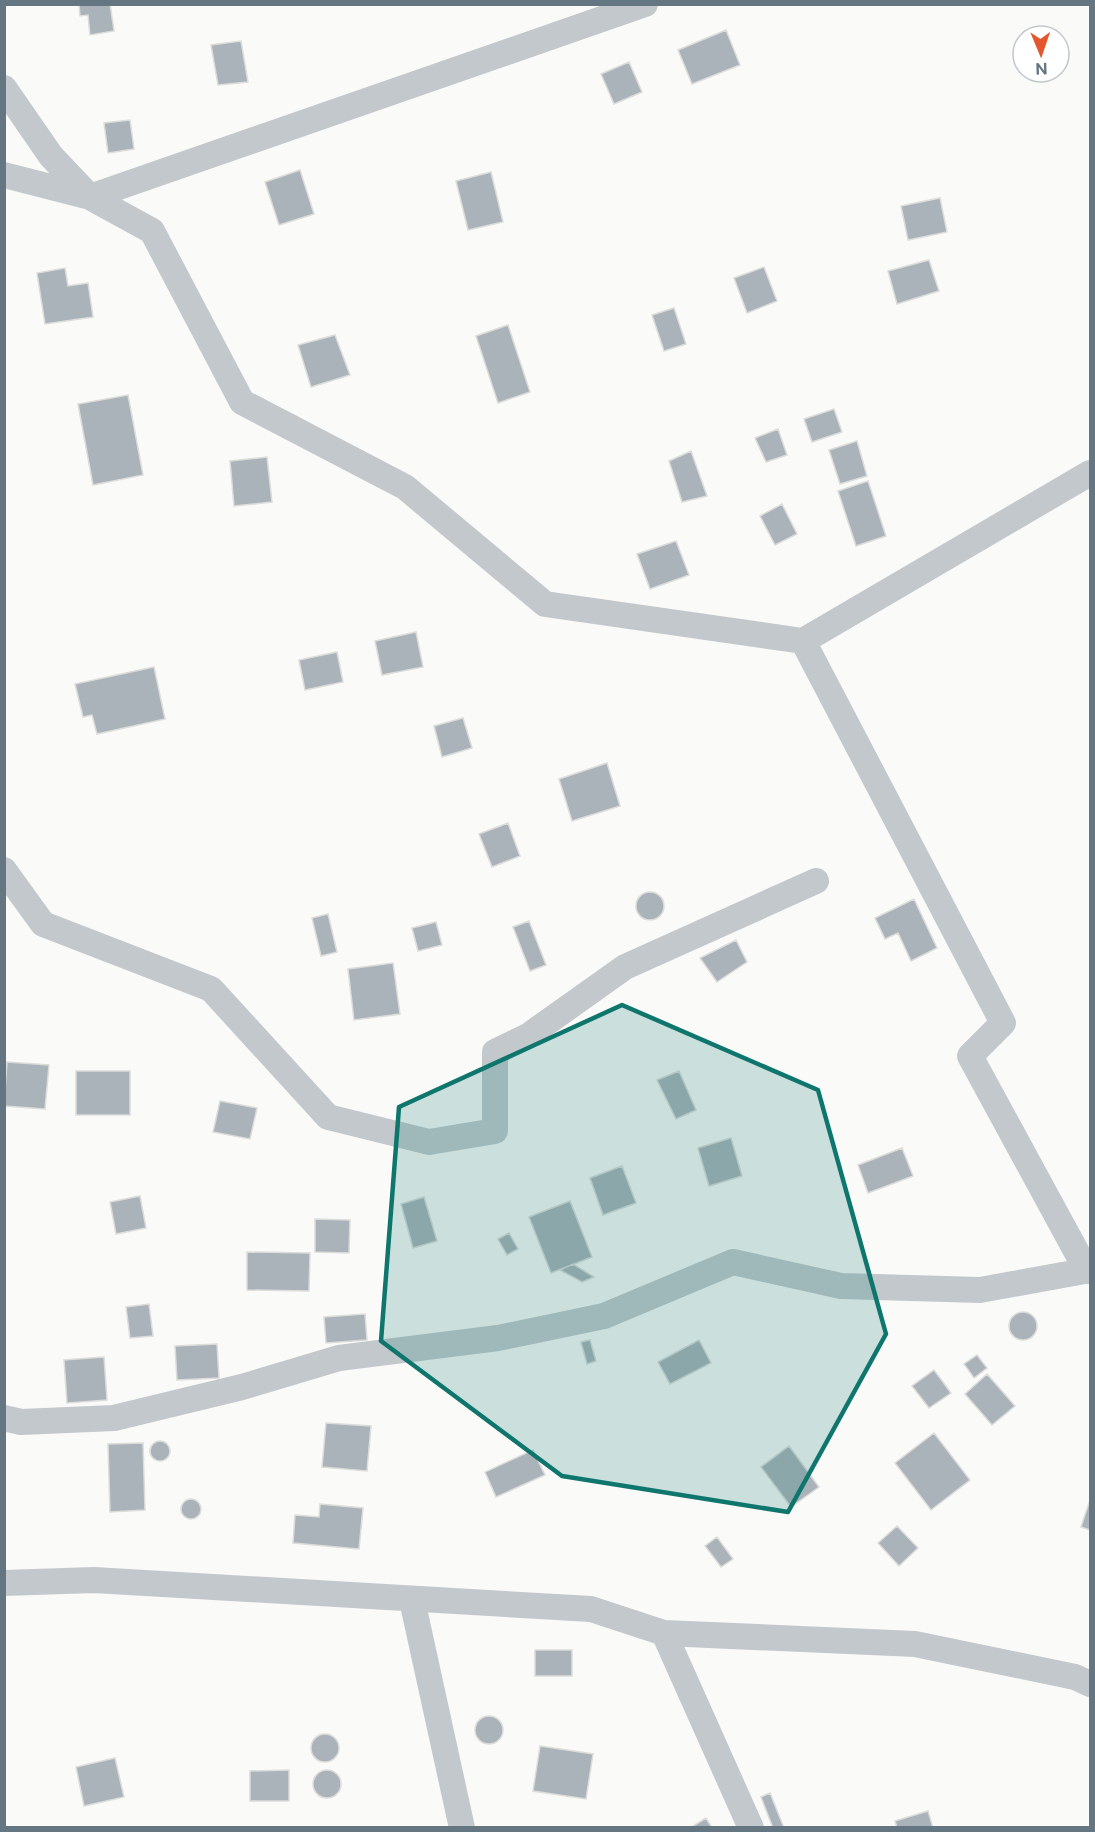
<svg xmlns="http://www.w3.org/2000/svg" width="1095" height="1832" viewBox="0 0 1095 1832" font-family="'Public Sans',sans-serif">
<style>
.building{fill:#aab3b9;stroke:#dcdcda;stroke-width:1.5}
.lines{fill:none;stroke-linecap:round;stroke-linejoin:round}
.minor{stroke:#c3c8cc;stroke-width:26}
.marked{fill:#0f766e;fill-opacity:0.2;stroke:#0f766e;stroke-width:4.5;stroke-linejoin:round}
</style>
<rect width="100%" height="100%" fill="#fafaf8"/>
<path class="building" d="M 79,4 L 110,4 L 114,31 L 90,35 L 88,15 L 80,16 Z
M 726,30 L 740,65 L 692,84 L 678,50 Z
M 241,41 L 248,82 L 218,85 L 211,45 Z
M 629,62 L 642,92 L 614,104 L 601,74 Z
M 130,120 L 134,149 L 108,153 L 104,123 Z
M 300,170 L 314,214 L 279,225 L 265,182 Z
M 491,172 L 503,222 L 468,230 L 456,181 Z
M 940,198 L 947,232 L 908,240 L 901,206 Z
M 929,260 L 939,291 L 897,304 L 888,271 Z
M 764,267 L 777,301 L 747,313 L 734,278 Z
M 65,268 L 68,286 L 88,283 L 93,317 L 45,324 L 37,273 Z
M 674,308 L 686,344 L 664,351 L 652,315 Z
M 508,325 L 530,392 L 498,403 L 476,336 Z
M 335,335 L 350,375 L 311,387 L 298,345 Z
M 128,395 L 143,475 L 93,485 L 78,404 Z
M 834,409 L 842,432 L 812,442 L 804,419 Z
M 778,429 L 787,455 L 766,462 L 755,438 Z
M 857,441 L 867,476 L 840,484 L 829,450 Z
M 691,451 L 707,496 L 682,502 L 669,461 Z
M 267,457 L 272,502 L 234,506 L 230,461 Z
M 868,481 L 886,536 L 856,546 L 838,491 Z
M 782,504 L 797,534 L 775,545 L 760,516 Z
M 676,541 L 689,575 L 650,589 L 637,554 Z
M 416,632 L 423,667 L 382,675 L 375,641 Z
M 337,652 L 343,682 L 305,690 L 299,660 Z
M 154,667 L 165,719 L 97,734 L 92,715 L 83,717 L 75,684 Z
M 463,718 L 472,748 L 442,757 L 434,726 Z
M 607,763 L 620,806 L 572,821 L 559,779 Z
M 508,823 L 520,856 L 492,867 L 479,834 Z
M636 906a14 14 0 1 1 28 0a14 14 0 1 1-28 0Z
M 914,899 L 937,948 L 911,961 L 898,933 L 885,939 L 875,918 Z
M 328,914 L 337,952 L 321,956 L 312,918 Z
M 529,921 L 546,965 L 530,971 L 513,927 Z
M 436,922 L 442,945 L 418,951 L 412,928 Z
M 736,940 L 747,962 L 717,982 L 700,958 Z
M 393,963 L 400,1014 L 354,1020 L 348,969 Z
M 7,1062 L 49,1065 L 45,1109 L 4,1106 Z
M 76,1071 L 130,1071 L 130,1115 L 76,1115 Z
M 679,1071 L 696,1110 L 676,1119 L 657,1080 Z
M 220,1101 L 257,1108 L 250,1139 L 213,1132 Z
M 731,1138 L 742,1176 L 709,1186 L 698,1148 Z
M 902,1148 L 913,1176 L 868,1193 L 858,1165 Z
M 622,1166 L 636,1203 L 603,1215 L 590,1178 Z
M 140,1196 L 146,1228 L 116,1234 L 110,1202 Z
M 424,1197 L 437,1241 L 413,1248 L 401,1204 Z
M 570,1201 L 592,1257 L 551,1273 L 529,1217 Z
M 315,1219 L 350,1220 L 349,1253 L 315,1252 Z
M 509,1233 L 518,1249 L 507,1255 L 498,1239 Z
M 247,1252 L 310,1253 L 309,1291 L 247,1290 Z
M 573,1264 L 594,1277 L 582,1282 L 560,1270 Z
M 149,1304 L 153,1336 L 130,1338 L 126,1307 Z
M1009 1326a14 14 0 1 1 28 0a14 14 0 1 1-28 0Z
M 365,1314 L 367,1340 L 326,1343 L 324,1317 Z
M 590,1340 L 596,1361 L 587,1364 L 581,1342 Z
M 699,1340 L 711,1363 L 670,1384 L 658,1362 Z
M 217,1344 L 219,1378 L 177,1380 L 175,1346 Z
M 977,1355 L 987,1368 L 974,1378 L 964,1364 Z
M 104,1357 L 107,1400 L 67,1403 L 64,1360 Z
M 934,1370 L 951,1393 L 929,1408 L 912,1386 Z
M 987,1374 L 1015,1406 L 992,1425 L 965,1394 Z
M 326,1423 L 371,1426 L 367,1471 L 322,1467 Z
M 934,1433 L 970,1480 L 931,1510 L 895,1463 Z
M150 1451a10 10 0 1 1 20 0a10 10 0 1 1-20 0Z
M 143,1443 L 145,1510 L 110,1512 L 108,1444 Z
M 789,1446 L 819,1487 L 791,1507 L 761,1467 Z
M 533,1450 L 545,1475 L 496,1497 L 485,1472 Z
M181 1509a10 10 0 1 1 20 0a10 10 0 1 1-20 0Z
M 1089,1503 L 1090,1504 L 1090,1530 L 1081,1527 Z
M 320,1504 L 363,1508 L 359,1549 L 293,1543 L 295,1515 L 319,1517 Z
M 897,1526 L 918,1548 L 899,1566 L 878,1543 Z
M 717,1537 L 733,1559 L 721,1567 L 705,1546 Z
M 535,1650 L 572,1650 L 572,1676 L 535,1676 Z
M475 1730a14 14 0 1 1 28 0a14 14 0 1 1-28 0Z
M311 1748a14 14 0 1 1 28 0a14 14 0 1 1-28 0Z
M 540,1746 L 593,1754 L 586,1799 L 533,1791 Z
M 115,1758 L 124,1797 L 84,1806 L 76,1767 Z
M 289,1770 L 289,1801 L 250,1801 L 250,1771 Z
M313 1784a14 14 0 1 1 28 0a14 14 0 1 1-28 0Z
M 770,1793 L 784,1828 L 773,1828 L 761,1797 Z
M 928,1811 L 933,1828 L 897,1828 L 895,1821 Z
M 706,1818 L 712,1828 L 690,1828 Z"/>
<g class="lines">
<path class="minor" d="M 4,88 L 51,156 L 90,197 L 152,231 L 242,402 L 405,487 L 545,604 L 803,641 L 1090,473
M 4,175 L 90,197 L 645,4
M 803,641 L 1003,1023 L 970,1056 L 1087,1271
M 4,870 L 43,924 L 211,989 L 328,1117 L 429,1142 L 495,1131 L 495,1052 L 528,1036 L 625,967 L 816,881
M 4,1418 L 21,1422 L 114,1418 L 242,1387 L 339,1358 L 498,1338 L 604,1316 L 733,1262 L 841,1286 L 980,1290 L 1090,1270
M 4,1583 L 94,1580 L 591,1609 L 664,1633 L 915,1644 L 1075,1677 L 1090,1684
M 412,1600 L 462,1828
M 664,1633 L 751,1828"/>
</g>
<path class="marked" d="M 622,1005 L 818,1090 L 886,1334 L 788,1512 L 562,1476 L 381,1341 L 399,1107 Z"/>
<rect width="1095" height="1832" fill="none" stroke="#657683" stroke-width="12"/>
<g transform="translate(1041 54) rotate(178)"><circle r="28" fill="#ffffff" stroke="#c1c8cd" stroke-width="1.5"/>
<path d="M0-4.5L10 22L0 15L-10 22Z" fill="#e4572e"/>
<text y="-9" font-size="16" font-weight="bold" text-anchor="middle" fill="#657683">N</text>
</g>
</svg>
